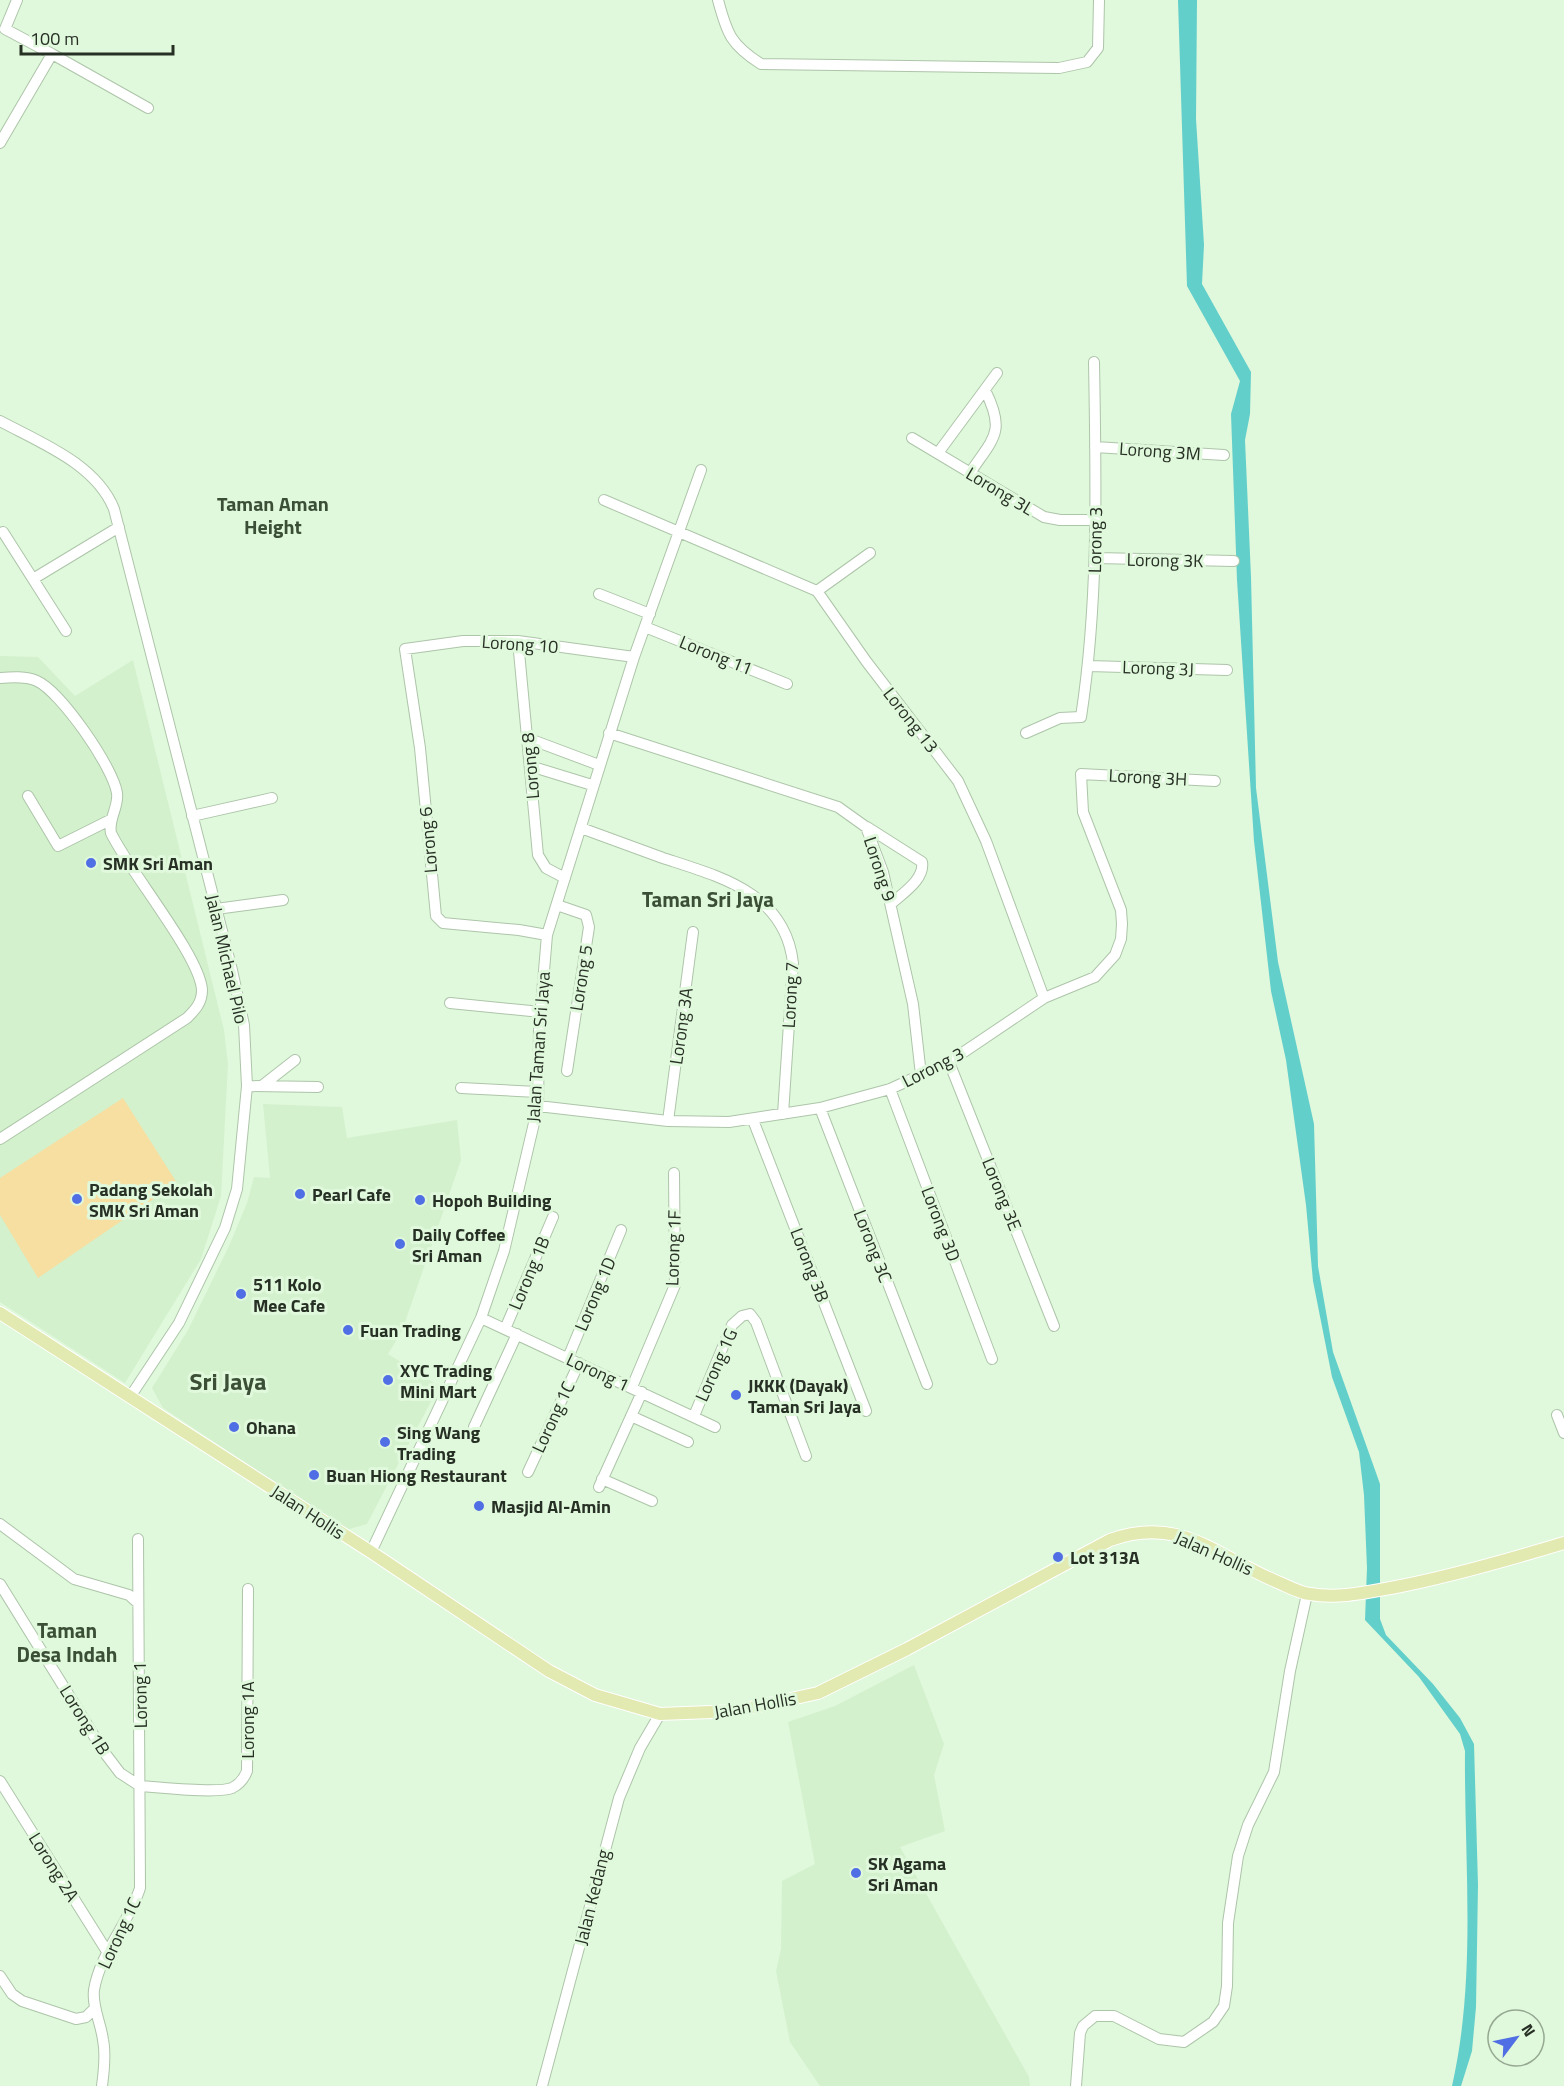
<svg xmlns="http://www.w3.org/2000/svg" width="1564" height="2086" viewBox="0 0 1564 2086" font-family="'Titillium Web',sans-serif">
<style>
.built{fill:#d3f1cd}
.green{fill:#f7dfa1}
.water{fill:#62cfcb}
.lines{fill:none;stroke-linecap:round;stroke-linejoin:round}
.minor-casing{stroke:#adc5a9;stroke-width:12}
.major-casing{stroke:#fff;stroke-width:14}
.minor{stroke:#fff;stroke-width:10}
.major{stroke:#e2e9b1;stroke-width:12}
.poi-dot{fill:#516fe4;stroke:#e0f8db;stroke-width:2}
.labels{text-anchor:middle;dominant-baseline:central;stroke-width:6;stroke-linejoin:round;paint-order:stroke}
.street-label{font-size:18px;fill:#273025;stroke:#e0f8db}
.poi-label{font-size:18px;font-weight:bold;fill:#273025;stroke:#e0f8db;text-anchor:start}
.neighbourhood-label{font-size:20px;font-weight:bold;fill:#3b4f37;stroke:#e0f8db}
.quarter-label{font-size:21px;font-weight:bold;fill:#3b4f37;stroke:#e0f8db}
.district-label{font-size:24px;font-weight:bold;fill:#3b4f37;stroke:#e0f8db}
</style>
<rect width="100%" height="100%" fill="#e0f8db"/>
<path class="built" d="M 0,656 L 38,657 L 75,696 L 133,660 L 224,1030 L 228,1064 L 221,1196 L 201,1259 L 125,1383 L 0,1302 Z
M 263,1104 L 342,1107 L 347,1138 L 457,1120 L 461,1160 L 402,1331 L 388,1354 L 439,1386 L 367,1524 L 346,1530 L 163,1408 L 152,1388 L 188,1330 L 229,1246 L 247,1203 L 254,1177 L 270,1178 Z
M 914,1665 L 944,1744 L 934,1775 L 945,1831 L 900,1847 L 1029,2077 L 1030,2086 L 820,2086 L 790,2042 L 776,1971 L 781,1949 L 782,1881 L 815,1864 L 788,1722 L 835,1706 Z"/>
<path class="green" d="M 123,1098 L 177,1183 L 38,1278 L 0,1215 L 0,1178 Z"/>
<path class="water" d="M 1178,0 L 1197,0 L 1196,119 L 1204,245 L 1202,284 L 1251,372 L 1250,414 L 1245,440 L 1251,577 L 1256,788 L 1278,962 L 1314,1124 L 1318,1266 L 1333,1352 L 1380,1484 L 1380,1619 L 1386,1635 L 1433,1684 L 1460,1718 L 1474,1744 L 1478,1885 L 1476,2007 L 1472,2051 L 1461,2086 L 1452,2086 C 1477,1976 1464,1863 1465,1751 L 1460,1734 L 1419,1677 L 1365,1620 L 1367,1568 L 1364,1495 L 1359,1452 L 1332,1377 L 1313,1281 L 1306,1205 L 1286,1060 L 1271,991 L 1254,841 L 1237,580 L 1231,414 L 1240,381 L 1187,286 Z"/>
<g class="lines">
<g class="minor-casing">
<path id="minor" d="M 718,0 C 727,34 731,45 761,64 L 1059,68 L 1087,62 L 1098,48 L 1099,0
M 52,54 L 148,108
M 0,143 L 52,54 L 5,29 L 17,0
M 0,421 C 41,443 96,464 114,509 L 232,970 L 244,1025 L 247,1086 L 237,1189 L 225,1228 L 179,1323 L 130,1397
M 912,438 L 1044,517 L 1060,520 L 1096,520
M 1095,447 L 1224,455
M 938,453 L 997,373
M 970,473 C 994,437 1006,432 985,390
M 604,500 L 817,591 L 866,661 L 958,781 L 986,841 L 1044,998
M 3,532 L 66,631
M 1096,558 L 1234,561
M 33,579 L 119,527
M 817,591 L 870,553
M 599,594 L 650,614
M 645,627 L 787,684
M 518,641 L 538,855 L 546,868 L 565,878
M 1089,666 L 1227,670
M 0,678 C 12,677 26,676 37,681 C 61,692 113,767 117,793 C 119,807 108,819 111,833 C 129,871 200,956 202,990 C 202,1003 195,1010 187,1018 L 0,1139
M 609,733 L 838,807 L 866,827 L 883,872 L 913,1004 L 921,1075
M 1026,733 L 1060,718 L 1081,717 C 1099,599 1096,481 1094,362
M 527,738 L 599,765
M 530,766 L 592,785
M 28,796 L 58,846 L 112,819
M 192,816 L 272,798
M 867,827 L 922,862 C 925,879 903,893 892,903
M 581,828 C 609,838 636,848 663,858 C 721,877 785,893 793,963 L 783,1114
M 557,905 L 586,915 L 589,927 L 567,1071
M 216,909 L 283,900
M 547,935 L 519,930 L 443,923 L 436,916 L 420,748 L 405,649 L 463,641 L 518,641 L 634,657
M 450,1003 L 541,1012
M 949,1062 L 1054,1326
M 263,1085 L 295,1060
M 247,1086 L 318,1087
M 461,1088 L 537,1092
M 890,1089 L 992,1359
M 538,1106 L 668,1121 L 729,1122 L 820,1108 L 890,1089 L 949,1062 L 1044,998 L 1095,977 L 1115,955 L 1121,939 L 1122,924 L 1121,910 L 1083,812 L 1081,774 L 1215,781
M 820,1108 L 927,1384
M 753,1120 L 866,1411
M 668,1121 L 693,932
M 481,1318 L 715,1427
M 505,1329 L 553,1217
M 568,1358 L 621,1230
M 632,1387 L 675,1285 L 674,1173
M 1557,1415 L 1564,1433
M 631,1416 L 688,1442
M 694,1416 L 732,1325 L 742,1316 L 750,1314 L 756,1322 L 806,1456
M 474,1427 L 517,1334
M 528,1472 L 579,1363
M 602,1479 L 652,1501
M 599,1487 L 642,1392
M 0,1524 L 74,1579 L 129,1595 L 138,1603
M 371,1552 L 481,1318 L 504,1251 L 538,1106 L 539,1030 L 547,935 L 634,657 L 701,470
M 0,1584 L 104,1752 L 120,1773 L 140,1786
M 0,1781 L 108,1953
M 140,1786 C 160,1787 216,1794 232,1788 C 240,1784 244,1779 247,1771 L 248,1589
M 0,1976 L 12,1994 L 22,2001 L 76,2019 L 86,2017 L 95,2008
M 102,2086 C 104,2071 106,2054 103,2040 C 101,2023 92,2007 94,1990 C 100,1953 129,1923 140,1888 L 138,1539
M 542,2086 L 619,1798 L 640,1748 L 660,1714
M 1076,2086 L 1080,2033 L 1083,2026 L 1095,2016 L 1114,2016 L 1159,2039 L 1184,2042 L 1213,2022 L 1224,2006 L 1227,1986 L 1228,1923 L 1238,1856 L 1248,1825 L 1274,1772 L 1290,1671 L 1307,1594"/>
</g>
<g class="major-casing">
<path id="major" d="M 0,1313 L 371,1552 L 549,1671 L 595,1695 L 660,1714 L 736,1711 L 818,1693 L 907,1649 L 1110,1540 C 1181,1514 1218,1558 1280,1583 C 1289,1587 1300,1593 1310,1594 C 1339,1599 1367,1592 1396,1587 C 1453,1576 1508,1560 1564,1543"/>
</g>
<use href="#minor" class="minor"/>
<use href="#major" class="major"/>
</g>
<g class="poi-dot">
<circle cx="91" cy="863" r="6"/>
<circle cx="300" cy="1194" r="6"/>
<circle cx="77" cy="1199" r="6"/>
<circle cx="420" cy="1200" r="6"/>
<circle cx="400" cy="1244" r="6"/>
<circle cx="241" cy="1294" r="6"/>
<circle cx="348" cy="1330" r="6"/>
<circle cx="388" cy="1380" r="6"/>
<circle cx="736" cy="1395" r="6"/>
<circle cx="234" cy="1427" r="6"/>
<circle cx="385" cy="1442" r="6"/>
<circle cx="314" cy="1475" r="6"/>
<circle cx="479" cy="1506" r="6"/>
<circle cx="1058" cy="1557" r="6"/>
<circle cx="856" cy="1873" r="6"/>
</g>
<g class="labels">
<g class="street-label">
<text transform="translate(1160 451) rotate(4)">Lorong 3M</text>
<text transform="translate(1000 491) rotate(31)">Lorong 3L</text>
<text transform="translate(1095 540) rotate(-89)">Lorong 3</text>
<text transform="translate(1165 560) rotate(1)">Lorong 3K</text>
<text transform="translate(520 644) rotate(4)">Lorong 10</text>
<text transform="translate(716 655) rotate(22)">Lorong 11</text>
<text transform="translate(1158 668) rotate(2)">Lorong 3J</text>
<text transform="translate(911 720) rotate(52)">Lorong 13</text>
<text transform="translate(530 766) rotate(-95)">Lorong 8</text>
<text transform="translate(1148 777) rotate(3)">Lorong 3H</text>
<text transform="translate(428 840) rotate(-95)">Lorong 6</text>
<text transform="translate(880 869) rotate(72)">Lorong 9</text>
<text transform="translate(227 959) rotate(77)">Jalan Michael Pilo</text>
<text transform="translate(581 978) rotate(-81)">Lorong 5</text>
<text transform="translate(790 995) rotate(-87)">Lorong 7</text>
<text transform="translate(681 1026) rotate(-82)">Lorong 3A</text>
<text transform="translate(538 1047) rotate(-86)">Jalan Taman Sri Jaya</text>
<text transform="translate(933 1067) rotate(-27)">Lorong 3</text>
<text transform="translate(1002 1194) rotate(68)">Lorong 3E</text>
<text transform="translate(941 1224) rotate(69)">Lorong 3D</text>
<text transform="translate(873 1246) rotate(69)">Lorong 3C</text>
<text transform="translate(673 1248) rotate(-88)">Lorong 1F</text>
<text transform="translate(810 1265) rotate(69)">Lorong 3B</text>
<text transform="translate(529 1273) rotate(-67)">Lorong 1B</text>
<text transform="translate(595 1294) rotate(-67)">Lorong 1D</text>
<text transform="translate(716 1365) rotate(-66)">Lorong 1G</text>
<text transform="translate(598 1372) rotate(25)">Lorong 1</text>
<text transform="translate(553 1417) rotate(-65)">Lorong 1C</text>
<text transform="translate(308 1512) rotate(33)">Jalan Hollis</text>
<text transform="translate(1214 1553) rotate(24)">Jalan Hollis</text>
<text transform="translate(140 1695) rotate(-91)">Lorong 1</text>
<text transform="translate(755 1705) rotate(-10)">Jalan Hollis</text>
<text transform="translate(85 1720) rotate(58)">Lorong 1B</text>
<text transform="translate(247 1720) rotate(-90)">Lorong 1A</text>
<text transform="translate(54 1867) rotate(58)">Lorong 2A</text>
<text transform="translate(592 1897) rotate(-76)">Jalan Kedang</text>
<text transform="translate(119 1933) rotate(-65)">Lorong 1C</text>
</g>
<g class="poi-label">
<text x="103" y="863">SMK Sri Aman</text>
<text x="89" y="1189">Padang Sekolah<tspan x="89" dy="21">SMK Sri Aman</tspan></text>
<text x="312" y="1194">Pearl Cafe</text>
<text x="432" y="1200">Hopoh Building</text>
<text x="412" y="1234">Daily Coffee<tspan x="412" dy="21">Sri Aman</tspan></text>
<text x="253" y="1284">511 Kolo<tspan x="253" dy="21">Mee Cafe</tspan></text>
<text x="360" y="1330">Fuan Trading</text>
<text x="400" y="1370">XYC Trading<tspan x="400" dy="21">Mini Mart</tspan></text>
<text x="748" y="1385">JKKK (Dayak)<tspan x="748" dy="21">Taman Sri Jaya</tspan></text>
<text x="246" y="1427">Ohana</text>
<text x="397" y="1432">Sing Wang<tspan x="397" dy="21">Trading</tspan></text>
<text x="326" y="1475">Buan Hiong Restaurant</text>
<text x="491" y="1506">Masjid Al-Amin</text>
<text x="1070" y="1557">Lot 313A</text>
<text x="868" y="1863">SK Agama<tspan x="868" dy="21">Sri Aman</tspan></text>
</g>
<g class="neighbourhood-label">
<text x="273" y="503">Taman Aman<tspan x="273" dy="23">Height</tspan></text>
</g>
<g class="quarter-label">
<text x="708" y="899">Taman Sri Jaya</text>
<text x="67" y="1630">Taman<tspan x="67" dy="24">Desa Indah</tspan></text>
</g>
<g class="district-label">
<text x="228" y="1381">Sri Jaya</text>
</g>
</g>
<g transform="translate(1516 2038) rotate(58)"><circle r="28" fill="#e0f8db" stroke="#96a892" stroke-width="1.5"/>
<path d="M0-4.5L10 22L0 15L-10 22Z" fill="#516fe4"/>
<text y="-9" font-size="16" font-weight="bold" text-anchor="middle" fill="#273025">N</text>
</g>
<path d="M21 45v9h152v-9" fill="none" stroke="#273025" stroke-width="3"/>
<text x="30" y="45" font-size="18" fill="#273025" stroke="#e0f8db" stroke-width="4.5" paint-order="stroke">100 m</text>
</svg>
